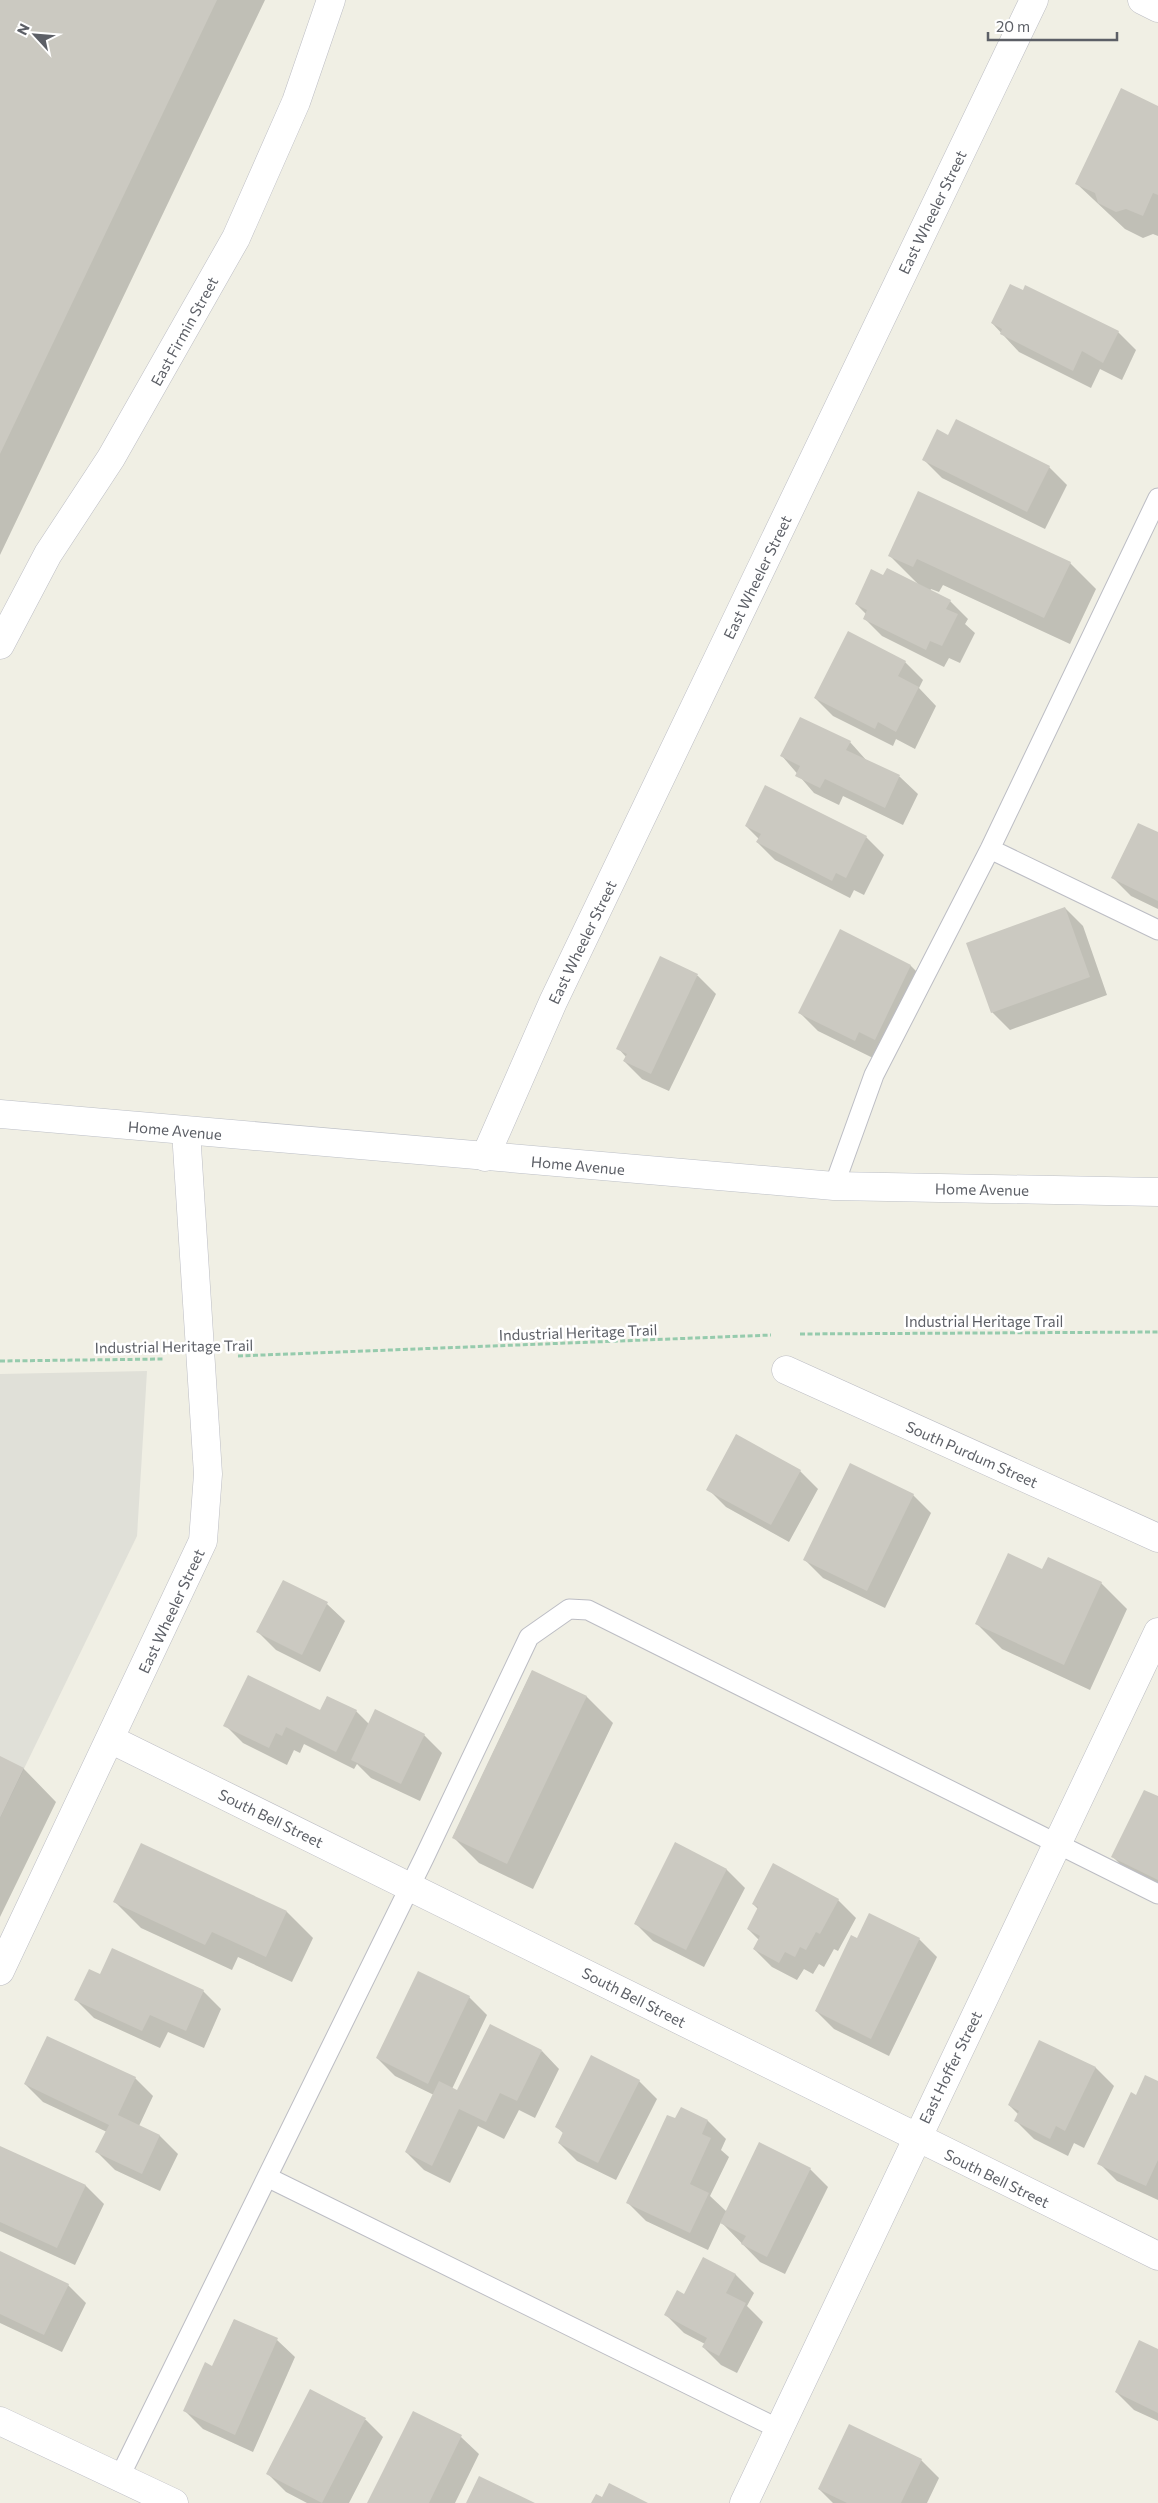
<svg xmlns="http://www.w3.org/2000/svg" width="1158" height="2503" viewBox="0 0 1158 2503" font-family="Commissioner,sans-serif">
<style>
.industrial{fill:#e0e0d8}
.shadow{fill:#0003}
.building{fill:#cbc9c1}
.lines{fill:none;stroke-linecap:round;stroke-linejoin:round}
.service-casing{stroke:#bcbdc4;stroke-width:21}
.minor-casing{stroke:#bcbdc4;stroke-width:29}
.secondary-casing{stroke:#bcbfc6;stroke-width:29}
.path{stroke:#96cbad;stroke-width:3;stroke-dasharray:5 2.5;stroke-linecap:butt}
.service{stroke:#fff;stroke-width:19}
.minor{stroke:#fff;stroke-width:28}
.secondary{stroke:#fff;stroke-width:28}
.labels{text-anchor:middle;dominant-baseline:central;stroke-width:5;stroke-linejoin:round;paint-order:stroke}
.street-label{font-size:15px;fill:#5c5f66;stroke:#fff}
</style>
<rect width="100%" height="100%" fill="#f0efe4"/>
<path class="industrial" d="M 147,1371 L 137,1536 L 0,1818 L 0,1374 Z"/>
<path class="shadow" d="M 0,0 L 265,0 L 0,555 Z
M 1158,107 L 1158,236 L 1153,234 L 1143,238 L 1125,229 L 1077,184 Z
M 992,323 L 1118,332 L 1136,350 L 1122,380 L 1100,369 L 1091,388 L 1019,352 Z
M 949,436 L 1049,467 L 1067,485 L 1045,529 L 942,478 L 924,460 Z
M 889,555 L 1070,563 L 1096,589 L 1070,644 L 943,585 L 939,592 L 931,589 L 930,591 L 950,601 L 968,619 L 965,624 L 975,633 L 960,663 L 949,658 L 944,667 L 882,636 L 864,618 L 866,614 L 856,604 L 884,577 L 918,584 Z
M 848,633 L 905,662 L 923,680 L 919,688 L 936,706 L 915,749 L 896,739 L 893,746 L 833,716 L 815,698 Z
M 850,742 L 867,761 L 900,777 L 918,794 L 903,825 L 843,796 L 839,805 L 814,793 L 782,756 Z
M 746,826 L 866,837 L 884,855 L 864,895 L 854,890 L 850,898 L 775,860 L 757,842 L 759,839 Z
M 1158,834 L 1158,909 L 1131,896 L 1113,878 Z
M 1065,908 L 1083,926 L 1107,995 L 1010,1030 L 992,1012 Z
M 840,931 L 911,966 L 929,984 L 873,1058 L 818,1031 L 800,1013 Z
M 660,958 L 698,976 L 716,994 L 669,1091 L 642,1079 L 624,1061 L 626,1057 L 618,1048 Z
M 800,1471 L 818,1489 L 789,1542 L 726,1507 L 708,1489 Z
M 913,1495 L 931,1513 L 885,1608 L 823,1578 L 805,1560 Z
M 1101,1583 L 1127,1609 L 1090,1690 L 1002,1649 L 976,1623 Z
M 327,1604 L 345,1621 L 320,1672 L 276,1650 L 258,1632 Z
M 532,1671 L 587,1697 L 613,1723 L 533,1889 L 479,1863 L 453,1837 Z
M 327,1697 L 356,1711 L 369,1724 L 424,1735 L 442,1753 L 420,1801 L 371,1778 L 357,1764 L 354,1769 L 304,1744 L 300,1753 L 294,1750 L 287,1765 L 243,1743 L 225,1725 L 320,1712 Z
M 0,1758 L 24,1769 L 56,1802 L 0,1917 Z
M 1158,1798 L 1158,1888 L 1131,1875 L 1113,1857 Z
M 676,1844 L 727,1870 L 745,1888 L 704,1967 L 653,1941 L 635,1923 Z
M 838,1900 L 856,1918 L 838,1951 L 834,1949 L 824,1967 L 819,1964 L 813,1974 L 804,1969 L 797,1980 L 772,1967 L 754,1949 L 759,1940 L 748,1929 L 758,1909 L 753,1904 Z
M 115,1902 L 287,1912 L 313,1938 L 292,1982 L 238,1957 L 232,1970 L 141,1928 Z
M 919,1939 L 937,1957 L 889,2056 L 834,2029 L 816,2011 Z
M 101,1976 L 203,1991 L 221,2009 L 204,2048 L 168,2032 L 160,2048 L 94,2018 L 76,2000 Z
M 469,1997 L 487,2015 L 452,2089 L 458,2092 L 542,2051 L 559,2069 L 535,2118 L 519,2110 L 504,2139 L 478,2126 L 450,2183 L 424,2170 L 406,2152 L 434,2095 L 395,2076 L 377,2058 Z
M 1040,2042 L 1096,2068 L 1114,2086 L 1084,2148 L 1074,2143 L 1068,2156 L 1034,2139 L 1016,2121 L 1019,2115 L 1009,2105 Z
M 591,2057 L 639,2081 L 657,2099 L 616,2180 L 577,2161 L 559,2143 L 564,2134 L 556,2126 Z
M 135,2078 L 153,2096 L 139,2126 L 160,2136 L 178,2154 L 160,2191 L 115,2170 L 97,2152 L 107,2132 L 43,2102 L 25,2084 Z
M 1158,2083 L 1158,2200 L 1117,2181 L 1099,2163 L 1137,2096 Z
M 676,2120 L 708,2121 L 726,2139 L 721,2150 L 729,2157 L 710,2196 L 727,2212 L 810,2169 L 828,2187 L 785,2274 L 760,2262 L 721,2222 L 708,2250 L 646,2221 L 628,2203 Z
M 0,2147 L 86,2186 L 104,2204 L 75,2265 L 0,2231 Z
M 0,2252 L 68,2285 L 86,2303 L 62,2352 L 0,2323 Z
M 704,2259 L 736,2275 L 754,2293 L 747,2306 L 763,2322 L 737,2373 L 721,2365 L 703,2347 L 705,2344 L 684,2333 L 666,2315 L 685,2295 Z
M 234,2320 L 277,2340 L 295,2357 L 253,2452 L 203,2429 L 185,2411 L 213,2368 Z
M 1158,2350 L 1158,2421 L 1134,2410 L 1116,2392 Z
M 311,2391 L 366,2420 L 383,2437 L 349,2503 L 307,2503 L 286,2492 L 268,2474 Z
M 413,2413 L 461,2437 L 479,2454 L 455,2503 L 369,2503 Z
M 921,2460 L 939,2478 L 927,2503 L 833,2503 L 819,2489 Z"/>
<path class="building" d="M 0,0 L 217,0 L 0,454 Z
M 1121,88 L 1158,106 L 1158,195 L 1153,193 L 1143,216 L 1126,209 L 1116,212 L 1098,203 L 1095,193 L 1075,184 Z
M 1010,284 L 1023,290 L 1025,285 L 1119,331 L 1103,363 L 1082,351 L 1073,371 L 1000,334 L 1002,329 L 991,323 Z
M 956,419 L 1050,466 L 1027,512 L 922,460 L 937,429 L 948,435 Z
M 918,491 L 1071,562 L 1044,618 L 917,559 L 913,567 L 888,556 Z
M 887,568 L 951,600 L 946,609 L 958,614 L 942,646 L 930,641 L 926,650 L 863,619 L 867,610 L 855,604 L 871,569 L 883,575 Z
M 848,631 L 906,661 L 898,676 L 919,687 L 896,732 L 878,722 L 875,729 L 814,698 Z
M 800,717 L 851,741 L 846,750 L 900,775 L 885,808 L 825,779 L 820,788 L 795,776 L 800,766 L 780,756 Z
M 765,785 L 867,836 L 846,878 L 836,873 L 832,881 L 756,842 L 761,834 L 745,826 Z
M 1138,823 L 1158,832 L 1158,901 L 1111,878 Z
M 1065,907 L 1090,977 L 991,1013 L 966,943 Z
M 840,929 L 911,965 L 875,1040 L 859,1032 L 855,1041 L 798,1013 Z
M 660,956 L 698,974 L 651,1074 L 623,1061 L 627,1054 L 616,1049 Z
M 736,1434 L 801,1470 L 771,1525 L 706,1490 Z
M 850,1463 L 914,1494 L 867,1591 L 803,1560 Z
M 1008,1553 L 1042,1569 L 1048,1557 L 1102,1582 L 1064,1665 L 975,1624 Z
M 283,1580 L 328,1602 L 302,1655 L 256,1632 Z
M 532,1670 L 587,1696 L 507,1864 L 452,1838 Z
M 248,1675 L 320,1710 L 327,1696 L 357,1710 L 336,1752 L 286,1727 L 282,1736 L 276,1733 L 269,1748 L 223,1726 Z
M 375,1709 L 425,1734 L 401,1784 L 351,1760 Z
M 0,1756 L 24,1768 L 0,1818 Z
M 1144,1790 L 1158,1796 L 1158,1880 L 1111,1857 Z
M 675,1842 L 727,1869 L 686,1950 L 634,1924 Z
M 141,1843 L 287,1911 L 266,1957 L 212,1932 L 205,1945 L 113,1902 Z
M 773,1863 L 839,1899 L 820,1934 L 816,1932 L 806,1950 L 800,1947 L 795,1957 L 785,1952 L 779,1963 L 753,1949 L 760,1936 L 747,1929 L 758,1907 L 752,1904 Z
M 869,1913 L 920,1938 L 871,2039 L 815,2011 L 851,1935 L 857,1938 Z
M 112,1948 L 204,1990 L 186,2031 L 150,2015 L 142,2031 L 74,2000 L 89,1969 L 100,1974 Z
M 418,1971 L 470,1996 L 428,2084 L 376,2058 Z
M 490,2024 L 542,2050 L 517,2101 L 500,2093 L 486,2122 L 459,2109 L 432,2166 L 405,2152 L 439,2081 L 457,2090 Z
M 47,2036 L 136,2077 L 118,2115 L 160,2135 L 142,2174 L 95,2152 L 109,2125 L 24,2084 Z
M 1039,2040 L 1096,2067 L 1065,2131 L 1056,2126 L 1050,2139 L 1014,2121 L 1019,2111 L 1008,2105 Z
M 591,2055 L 640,2080 L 598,2163 L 558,2143 L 563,2132 L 555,2127 Z
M 1145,2075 L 1158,2081 L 1158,2160 L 1146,2186 L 1097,2164 L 1131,2092 L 1136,2095 Z
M 681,2107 L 708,2120 L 702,2134 L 711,2138 L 690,2184 L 709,2193 L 690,2233 L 626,2203 L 667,2115 L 675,2118 Z
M 759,2142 L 811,2168 L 767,2257 L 741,2244 L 746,2236 L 720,2223 Z
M 0,2146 L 86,2185 L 57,2248 L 0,2222 Z
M 0,2251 L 69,2284 L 44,2335 L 0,2314 Z
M 703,2257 L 736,2274 L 726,2293 L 746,2303 L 719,2356 L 702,2347 L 707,2338 L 664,2315 L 677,2290 L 684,2294 Z
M 234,2319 L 278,2338 L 235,2435 L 183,2411 L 205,2362 L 212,2366 Z
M 1139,2340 L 1158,2349 L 1158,2413 L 1115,2392 Z
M 310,2389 L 366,2418 L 322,2503 L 266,2474 Z
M 413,2411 L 462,2435 L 429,2503 L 367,2503 Z
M 849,2424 L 922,2459 L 901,2503 L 847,2503 L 818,2489 Z
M 479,2476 L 535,2503 L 466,2503 Z
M 609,2483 L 648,2503 L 591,2503 L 596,2494 L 602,2497 Z"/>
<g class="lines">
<g class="service-casing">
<path id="service" d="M 990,849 L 1158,930
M 834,1186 L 874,1075 L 990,849 L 1158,498
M 267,2177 L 779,2429
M 120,2476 L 424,1858 L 529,1637 L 569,1609 L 588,1610 L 1158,1894"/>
</g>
<g class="minor-casing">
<path id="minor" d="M 1142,0 L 1158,8
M 0,645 L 48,554 L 111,458 L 236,238 L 296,102 L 331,0
M 485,1157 L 553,1002 L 1034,0
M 786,1370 L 1158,1538
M 110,1739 L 1158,2256
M 0,1971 L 203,1541 L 208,1474 L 186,1131
M 0,2421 L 174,2503
M 744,2503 L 1158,1632"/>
</g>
<g class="secondary-casing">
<path id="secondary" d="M 0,1114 L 834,1186 L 1158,1192"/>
</g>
<path class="path" d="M 800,1334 L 1158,1332
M 238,1356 L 771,1335
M 0,1361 L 164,1359"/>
<use href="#service" class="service"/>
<use href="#minor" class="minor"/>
<use href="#secondary" class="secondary"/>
</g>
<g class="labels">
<g class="street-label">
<text transform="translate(932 212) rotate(-64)">East Wheeler Street</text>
<text transform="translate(184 331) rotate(-61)">East Firmin Street</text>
<text transform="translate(757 577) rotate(-64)">East Wheeler Street</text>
<text transform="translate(582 942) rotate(-64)">East Wheeler Street</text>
<text transform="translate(175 1130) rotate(5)">Home Avenue</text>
<text transform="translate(578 1165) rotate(5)">Home Avenue</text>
<text transform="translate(982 1189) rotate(1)">Home Avenue</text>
<text x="984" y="1321">Industrial Heritage Trail</text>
<text transform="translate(578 1332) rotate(-2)">Industrial Heritage Trail</text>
<text transform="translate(174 1346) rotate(-1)">Industrial Heritage Trail</text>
<text transform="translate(972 1454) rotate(24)">South Purdum Street</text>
<text transform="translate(171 1611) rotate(-65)">East Wheeler Street</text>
<text transform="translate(271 1818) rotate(26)">South Bell Street</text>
<text transform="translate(634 1997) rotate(27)">South Bell Street</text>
<text transform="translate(950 2067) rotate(-64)">East Hoffer Street</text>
<text transform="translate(997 2178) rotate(26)">South Bell Street</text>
</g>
</g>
<g transform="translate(35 35) rotate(296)" stroke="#ffffff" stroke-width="4" paint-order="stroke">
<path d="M0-4L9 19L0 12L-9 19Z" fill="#5c5f66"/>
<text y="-8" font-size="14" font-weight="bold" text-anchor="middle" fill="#5c5f66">N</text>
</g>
<path d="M988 32v8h129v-8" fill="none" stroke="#5c5f66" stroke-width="2.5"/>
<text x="996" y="32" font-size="15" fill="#5c5f66" stroke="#ffffff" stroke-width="4" paint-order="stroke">20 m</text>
</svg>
